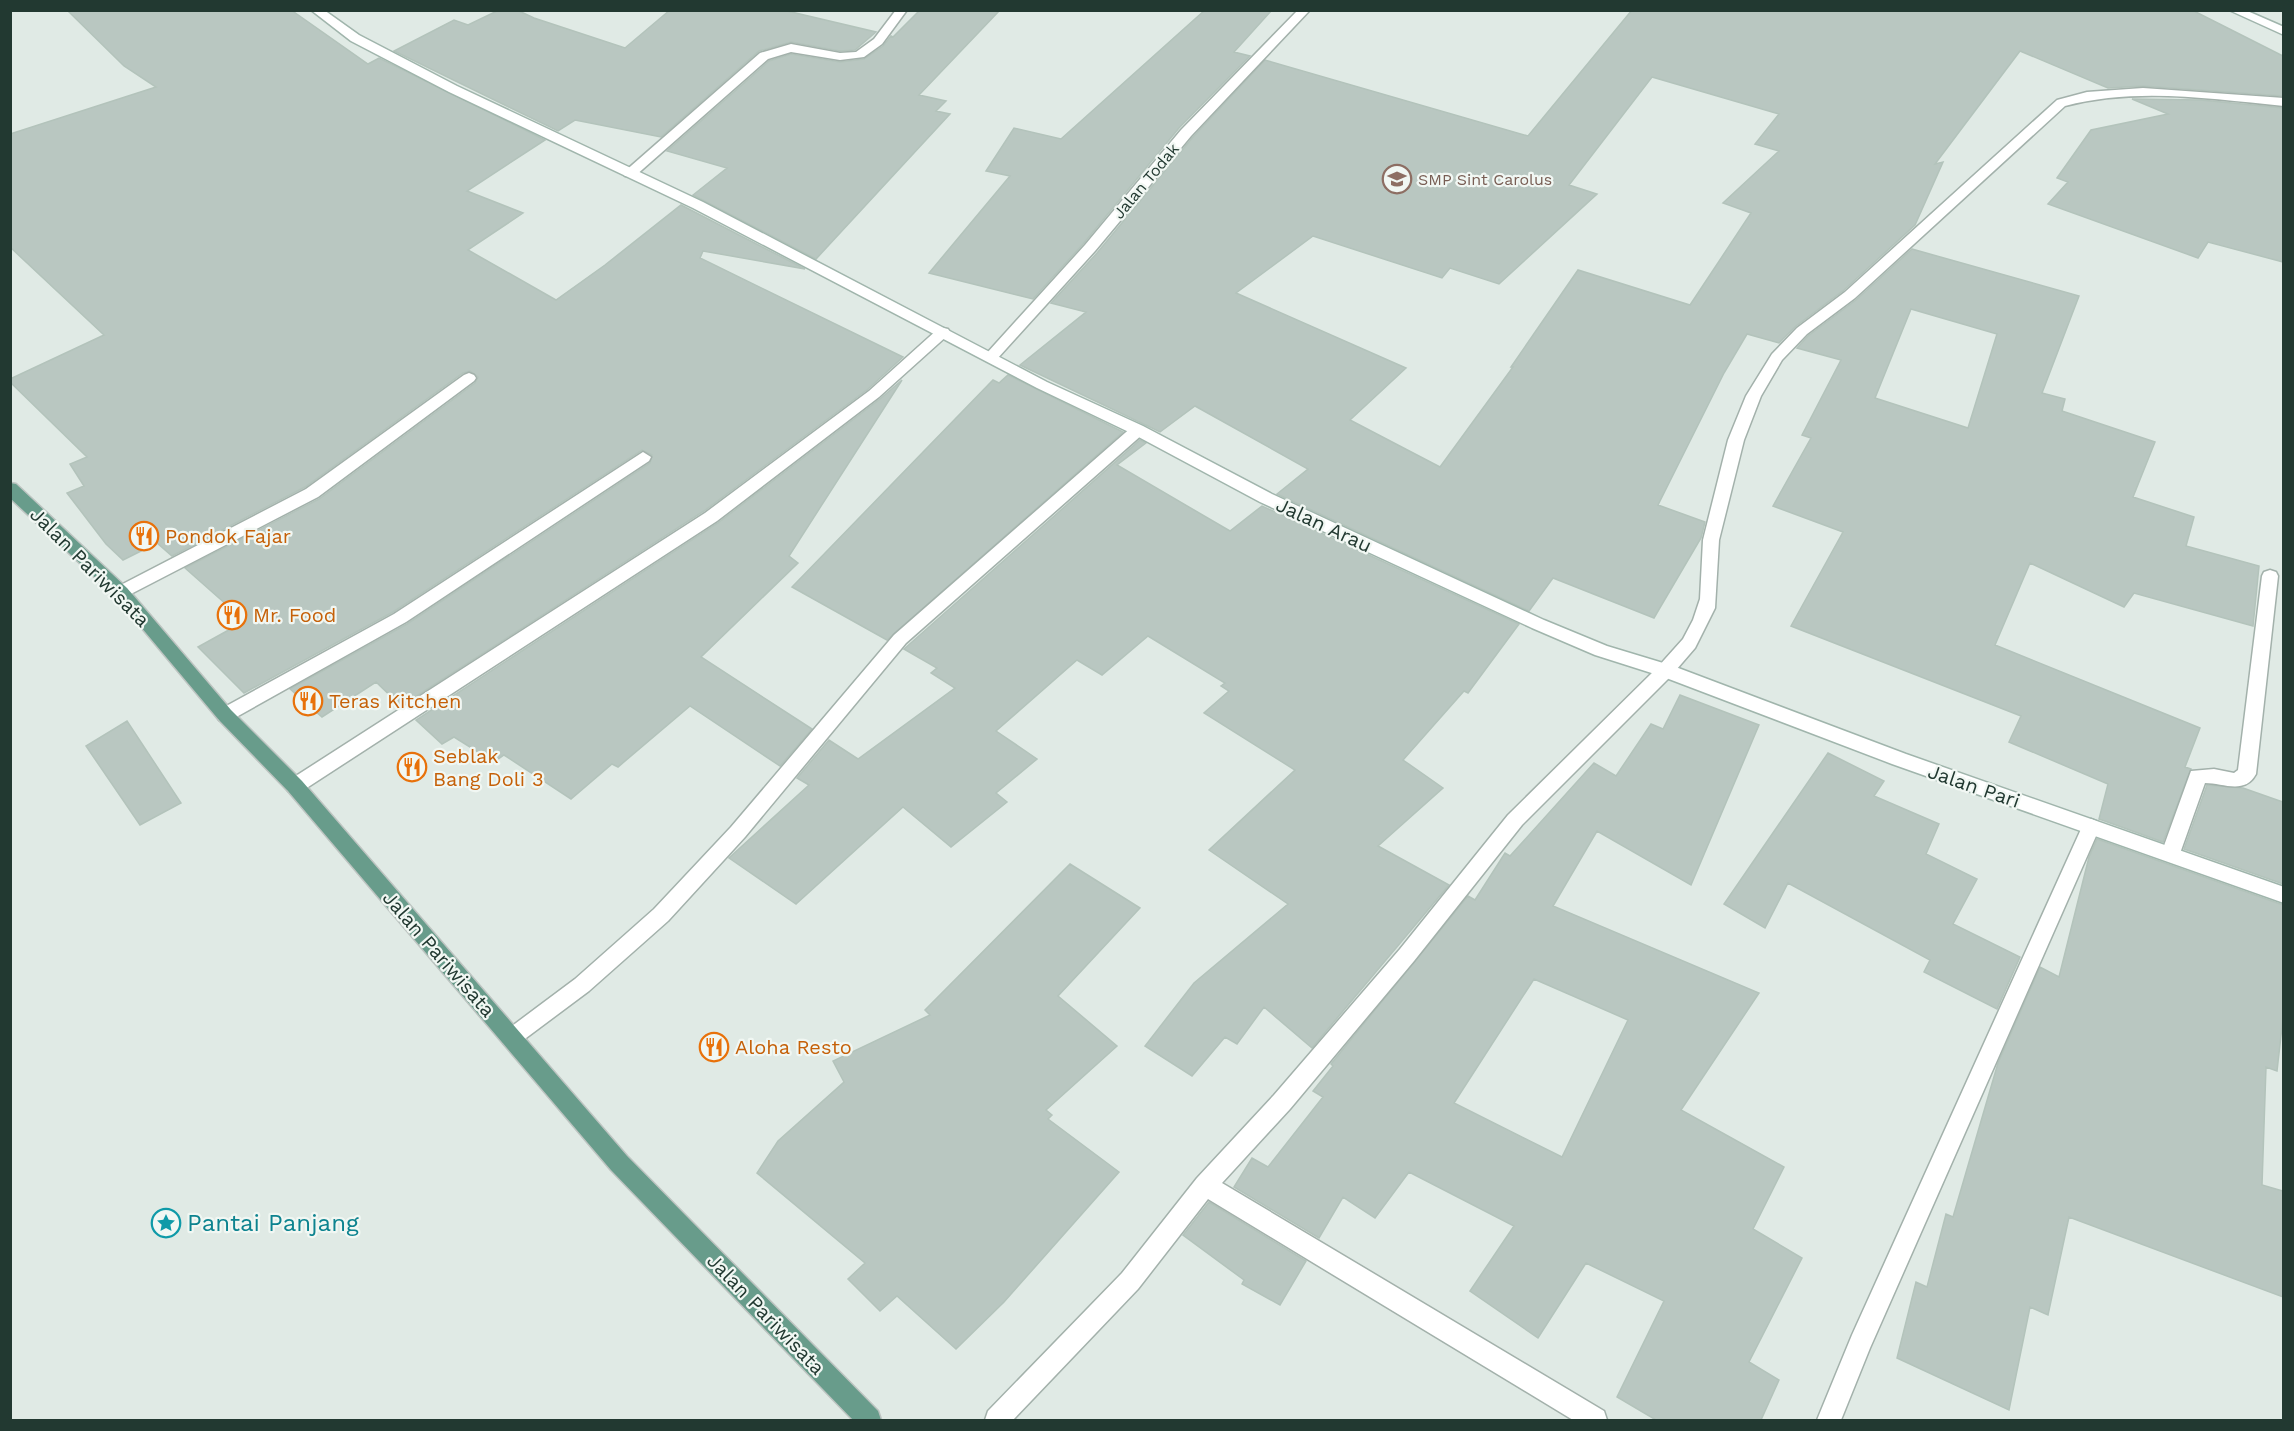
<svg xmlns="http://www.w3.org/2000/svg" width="2294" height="1431" viewBox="0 0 2294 1431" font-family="'Work Sans',sans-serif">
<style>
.building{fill:#b9c7c1;stroke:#b3c3bb;stroke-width:1.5;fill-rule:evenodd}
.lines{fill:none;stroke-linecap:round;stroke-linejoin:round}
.street-casing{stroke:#a3b1ab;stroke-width:3}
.secondary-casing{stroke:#a0b5ac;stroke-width:3}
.primary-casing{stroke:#bdc4c1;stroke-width:3}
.street{fill:#fff;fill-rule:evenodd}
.secondary{fill:#fff;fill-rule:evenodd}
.primary{fill:#689c8b;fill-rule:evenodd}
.labels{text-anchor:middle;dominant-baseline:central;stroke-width:4.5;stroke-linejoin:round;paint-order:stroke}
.far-education-label{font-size:16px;fill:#785e54;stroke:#f1f7f3;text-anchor:start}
.far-street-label{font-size:16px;fill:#223931;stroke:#f1f7f3}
.street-label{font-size:20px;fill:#223931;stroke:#f1f7f3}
.food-label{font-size:20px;fill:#c56008;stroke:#f1f7f3;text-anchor:start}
.near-culture-label{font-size:24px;fill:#0d838f;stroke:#f1f7f3;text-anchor:start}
</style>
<rect width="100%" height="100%" fill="#e0eae5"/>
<path class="building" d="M 67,10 L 291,10 L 368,64 L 379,58 L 545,140 L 467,191 L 523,213 L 468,250 L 556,300 L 605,265 L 681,205 L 805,269 L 703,251 L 700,258 L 903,357 L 868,389 L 704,511 L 401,706 L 376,682 L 322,717 L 290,689 L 407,624 L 650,463 L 652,455 L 642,450 L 393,612 L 244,693 L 198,647 L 245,621 L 185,568 L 319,499 L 475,383 L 478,377 L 470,371 L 463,373 L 305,487 L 172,556 L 157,543 L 123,560 L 106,544 L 67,493 L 84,486 L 70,464 L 87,457 L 10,382 L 10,379 L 104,335 L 10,247 L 10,134 L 156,87 L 124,66 Z
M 499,10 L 517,10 L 534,18 L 625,48 L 670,10 L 783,10 L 876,32 L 855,50 L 840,51 L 791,42 L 759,51 L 661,137 L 575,120 L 558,131 L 394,51 L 454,20 L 468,25 Z
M 920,10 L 1000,10 L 919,95 L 946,101 L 936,111 L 950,114 L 816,259 L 693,195 L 727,168 L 667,151 L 769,61 L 791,54 L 840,62 L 864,59 L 883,46 L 891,36 L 893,37 Z
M 1205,10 L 1272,10 L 1234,52 L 1250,56 L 1179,128 L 1083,244 L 1033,299 L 929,273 L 1010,176 L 986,171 L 1014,128 L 1061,139 Z
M 1632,10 L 2192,10 L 2283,56 L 2283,96 L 2143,86 L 2108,88 L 2020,51 L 1935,164 L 1943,162 L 1915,225 L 1844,290 L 1796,326 L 1779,343 L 1747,334 L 1724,373 L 1658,505 L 1705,522 L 1701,538 L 1654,618 L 1553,578 L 1529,611 L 1277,494 L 1308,469 L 1195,406 L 1160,432 L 1020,365 L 1086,312 L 1051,303 L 1097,253 L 1193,137 L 1265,60 L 1528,136 ZM 1652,77 L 1779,114 L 1755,144 L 1779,151 L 1723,203 L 1751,213 L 1690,305 L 1578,270 L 1511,367 L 1513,367 L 1440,467 L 1350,420 L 1406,368 L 1236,293 L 1313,236 L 1442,278 L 1450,268 L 1499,284 L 1597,194 L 1569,185 Z
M 2132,99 L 2201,100 L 2283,108 L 2283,262 L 2208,242 L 2198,258 L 2048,204 L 2068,182 L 2057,178 L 2091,130 L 2168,114 Z
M 1912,249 L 2079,296 L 2042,393 L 2065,399 L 2062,411 L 2155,442 L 2133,497 L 2194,517 L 2186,546 L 2259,566 L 2253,626 L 2134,593 L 2124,607 L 2030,563 L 1995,645 L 2200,728 L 2185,767 L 2191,769 L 2163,842 L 2099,819 L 2108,784 L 2009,742 L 2021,716 L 1791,626 L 1843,532 L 1773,506 L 1811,438 L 1802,435 L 1841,360 L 1797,348 L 1808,336 L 1856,300 ZM 1911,309 L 1997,334 L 1968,428 L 1875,398 Z
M 1008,375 L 1123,432 L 887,640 L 792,587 L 993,380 L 999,383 Z
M 902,380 L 789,556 L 798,563 L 701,657 L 812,729 L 780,766 L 690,706 L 618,767 L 612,764 L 571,799 L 504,755 L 494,762 L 454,737 L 442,744 L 416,720 L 718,523 L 880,399 Z
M 1140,440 L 1146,443 L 1117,465 L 1230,531 L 1262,506 L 1519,624 L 1468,693 L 1464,691 L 1403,760 L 1443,788 L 1378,846 L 1449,885 L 1312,1048 L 1264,1007 L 1237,1044 L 1225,1037 L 1192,1076 L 1145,1046 L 1194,983 L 1288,904 L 1209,850 L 1295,770 L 1204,713 L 1229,691 L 1221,686 L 1225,683 L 1148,636 L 1102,675 L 1077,660 L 996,731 L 1037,759 L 996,793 L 1007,802 L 951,847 L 903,807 L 796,904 L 729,858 L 809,785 L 797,778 L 829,740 L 858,759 L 955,688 L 931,673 L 937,668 L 904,649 Z
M 1680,695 L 1759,725 L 1691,885 L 1597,831 L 1553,906 L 1759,993 L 1681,1110 L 1784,1167 L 1753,1229 L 1802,1258 L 1749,1362 L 1779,1380 L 1761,1420 L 1656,1420 L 1617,1397 L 1664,1301 L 1586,1263 L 1538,1338 L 1470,1291 L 1514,1226 L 1409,1172 L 1375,1218 L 1343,1197 L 1319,1238 L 1234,1187 L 1252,1158 L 1268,1167 L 1323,1097 L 1313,1091 L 1333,1066 L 1331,1064 L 1468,896 L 1475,900 L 1505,853 L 1510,856 L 1594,763 L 1616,776 L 1651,724 L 1663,729 ZM 1534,979 L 1628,1020 L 1562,1157 L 1454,1103 Z
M 127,721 L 181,803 L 140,825 L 86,746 Z
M 1828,753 L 1884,781 L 1874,796 L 1939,824 L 1926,854 L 1977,879 L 1953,924 L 2020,957 L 1997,1009 L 1924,972 L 1930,960 L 1788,883 L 1765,928 L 1724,904 Z
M 2207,785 L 2243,788 L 2283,802 L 2283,884 L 2184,849 Z
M 2097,839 L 2283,905 L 2283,1018 L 2277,1071 L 2266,1067 L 2262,1185 L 2283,1191 L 2283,1297 L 2069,1217 L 2048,1315 L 2030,1307 L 2009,1410 L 1897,1358 L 1916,1282 L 1927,1287 L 1946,1214 L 1953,1217 L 1998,1063 L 2040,967 L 2059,977 L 2089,857 Z
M 1070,864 L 1140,908 L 1058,996 L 1117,1046 L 1046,1110 L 1052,1115 L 1048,1119 L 1119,1172 L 1004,1302 L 956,1349 L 897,1296 L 880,1311 L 848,1279 L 865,1263 L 757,1173 L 778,1141 L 844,1082 L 833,1061 L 930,1015 L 925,1010 Z
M 1209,1202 L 1306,1261 L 1280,1305 L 1242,1284 L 1244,1280 L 1183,1235 Z"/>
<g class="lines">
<g class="street-casing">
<path id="street" d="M 896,10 L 907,10 L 882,44 L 864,57 L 840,60 L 791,52 L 768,59 L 635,176 L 625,176 L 623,173 L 760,53 L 791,44 L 840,53 L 856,52 L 874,39 Z
M 1298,10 L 1310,10 L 1191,136 L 1095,251 L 997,359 L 987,359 L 985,356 L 987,353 L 1085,245 L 1181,130 Z
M 2143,88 L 2284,98 L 2284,106 C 2211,99 2137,87 2065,106 L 1855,298 L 1807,334 L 1782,360 L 1761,396 L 1744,440 L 1719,540 L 1715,608 L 1695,648 L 1670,677 L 1522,825 L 1414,961 L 1290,1109 L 1222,1183 L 1604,1411 L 1607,1420 L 1573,1420 L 1208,1199 L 1138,1289 L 1013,1420 L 985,1420 L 988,1411 L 1122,1273 L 1197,1178 L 1274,1095 L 1400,949 L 1508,815 L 1657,668 L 1683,639 L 1693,620 L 1700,599 L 1703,540 L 1728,440 L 1746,396 L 1772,354 L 1797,328 L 1845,292 L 2057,100 L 2087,92 Z
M 943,328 L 948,329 L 950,332 L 948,335 L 879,397 L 717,521 L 302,791 L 295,793 L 288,791 L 286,786 L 288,781 L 705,513 L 869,391 L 938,329 Z
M 469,373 L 474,375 L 476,378 L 474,381 L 318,497 L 127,596 L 115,596 L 113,592 L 115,588 L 306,489 L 464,375 Z
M 1138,425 L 1146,430 L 1143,434 L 906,643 L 745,837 L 668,921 L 589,991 L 518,1044 L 511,1047 L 504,1044 L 501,1038 L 504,1032 L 575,979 L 654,909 L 731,827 L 894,635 L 1133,426 Z
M 643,452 L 651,457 L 649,461 L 406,622 L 231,720 L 225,722 L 219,720 L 216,715 L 219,710 L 394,614 Z
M 2270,570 L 2276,572 L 2278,576 L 2256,774 C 2245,795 2223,783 2205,783 L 2178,859 L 2171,862 L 2164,859 L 2161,854 L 2191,771 L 2214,769 L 2234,773 L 2238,770 L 2262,576 L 2264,572 Z
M 2091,819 L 2098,822 L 2100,827 L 1870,1348 L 1841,1420 L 1817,1420 L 1852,1335 L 2082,827 L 2084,822 Z"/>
</g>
<g class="secondary-casing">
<path id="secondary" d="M 311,10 L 324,10 L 359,35 L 457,86 L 703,202 L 1047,382 L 1143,426 L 1272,494 L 1544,620 L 1607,646 L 1673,666 L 1906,754 L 2284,887 L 2284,903 L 1892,764 L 1661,676 L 1595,655 L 1532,628 L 1260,502 L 1133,434 L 1037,388 L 693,208 L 449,92 L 351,41 Z
M 2229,10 L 2245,10 L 2284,27 L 2284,35 Z"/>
</g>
<g class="primary-casing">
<path id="primary" d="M 10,483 L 16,484 L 127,588 L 231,710 L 302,781 L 627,1156 L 878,1411 L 881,1420 L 853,1420 L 611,1170 L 288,791 L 219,720 L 115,596 L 10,498 Z"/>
</g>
<use href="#street" class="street"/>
<use href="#secondary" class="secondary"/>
<use href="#primary" class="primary"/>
</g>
<defs>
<g id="school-ring" transform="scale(1.5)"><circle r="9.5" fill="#f1f7f3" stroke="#8d6e63" stroke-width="1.5"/><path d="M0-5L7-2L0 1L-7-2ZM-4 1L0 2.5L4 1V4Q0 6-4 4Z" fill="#8d6e63"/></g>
<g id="restaurant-ring" transform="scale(1.5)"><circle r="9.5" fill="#f1f7f3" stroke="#e8710a" stroke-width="1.5"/><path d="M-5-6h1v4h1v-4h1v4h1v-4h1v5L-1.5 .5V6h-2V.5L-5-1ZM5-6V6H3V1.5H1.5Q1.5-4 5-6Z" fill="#e8710a"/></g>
<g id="sight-ring" transform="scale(1.5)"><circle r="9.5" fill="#f1f7f3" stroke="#0f9aa8" stroke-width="1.5"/><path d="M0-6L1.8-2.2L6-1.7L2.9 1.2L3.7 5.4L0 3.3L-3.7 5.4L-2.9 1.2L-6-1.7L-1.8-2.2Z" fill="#0f9aa8"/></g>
</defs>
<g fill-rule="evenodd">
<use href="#school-ring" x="1397" y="179"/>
<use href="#restaurant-ring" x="144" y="536"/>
<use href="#restaurant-ring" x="232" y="615"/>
<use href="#restaurant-ring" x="308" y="701"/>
<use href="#restaurant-ring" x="412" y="767"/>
<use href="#restaurant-ring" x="714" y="1047"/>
<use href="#sight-ring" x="166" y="1223"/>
</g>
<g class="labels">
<g class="far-education-label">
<text x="1418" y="179">SMP Sint Carolus</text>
</g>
<g class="far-street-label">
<text transform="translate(1146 181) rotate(-50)">Jalan Todak</text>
</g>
<g class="street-label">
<text transform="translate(1324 525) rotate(25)">Jalan Arau</text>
<text transform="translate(90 567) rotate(45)">Jalan Pariwisata</text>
<text transform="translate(1974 786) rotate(19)">Jalan Pari</text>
<text transform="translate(439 954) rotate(49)">Jalan Pariwisata</text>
<text transform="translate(766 1314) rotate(46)">Jalan Pariwisata</text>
</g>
<g class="food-label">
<text x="165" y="536">Pondok Fajar</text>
<text x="253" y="615">Mr. Food</text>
<text x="329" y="701">Teras Kitchen</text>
<text x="433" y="756">Seblak<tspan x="433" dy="23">Bang Doli 3</tspan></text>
<text x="735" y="1047">Aloha Resto</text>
</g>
<g class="near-culture-label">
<text x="187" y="1223">Pantai Panjang</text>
</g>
</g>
<rect width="2294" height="1431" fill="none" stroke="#223931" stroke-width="24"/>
</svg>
